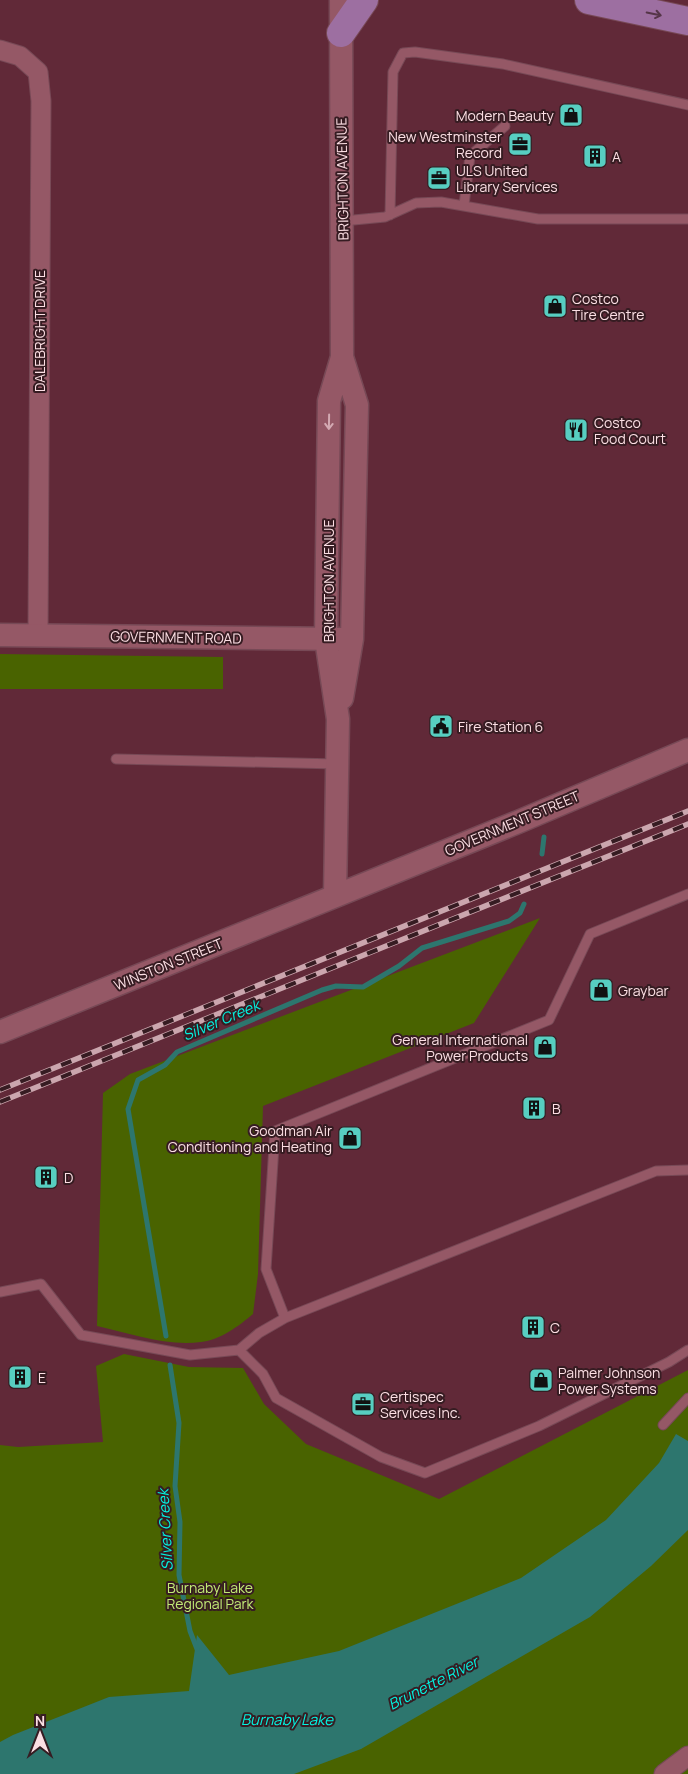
<svg xmlns="http://www.w3.org/2000/svg" width="688" height="1774" viewBox="0 0 688 1774" font-family="Manrope,sans-serif">
<style>
.green{fill:#496300}
.water{fill:#2d766e}
.lines{fill:none;stroke-linecap:round;stroke-linejoin:round}
.stream{stroke:#2d766e;stroke-width:5}
.service-casing{stroke:#774956;stroke-width:11}
.minor-casing{stroke:#774956;stroke-width:21}
.tertiary-casing{stroke:#774956;stroke-width:25}
.primary-casing{stroke:#774956;stroke-width:30}
.service{stroke:#955866;stroke-width:9}
.minor{stroke:#955866;stroke-width:19}
.tertiary{stroke:#955866;stroke-width:22}
.primary{stroke:#9d6fa1;stroke-width:28}
.rail-casing{stroke:#cba6ae;stroke-width:5.5}
.rail{stroke:#361c22;stroke-width:4;stroke-dasharray:11;stroke-linecap:butt}
.oneway{stroke:#553548}
.oneway2{stroke:#d3a9b2}
.labels{text-anchor:middle;dominant-baseline:central;stroke-width:4;stroke-linejoin:round;paint-order:stroke}
.poi-label{font-size:14px;fill:#fcdfe4;stroke:#361c22;text-anchor:start}
.street-label{font-size:14px;fill:#fcdfe4;stroke:#361c22}
.park-label{font-size:14px;fill:#c2eb76;stroke:#361c22}
.water-label{font-size:15px;font-style:italic;fill:#03f3e1;stroke:#361c22}
</style>
<rect width="100%" height="100%" fill="#612938"/>
<path class="green" d="M 0,654 L 223,657 L 223,689 L 0,689 Z
M 540,918 L 474,1023 L 263,1106 L 258,1274 L 253,1314 C 239,1326 220,1340 201,1342 C 168,1347 129,1333 97,1326 L 103,1093 L 130,1074 Z
M 124,1354 L 189,1367 L 243,1368 L 264,1404 L 306,1444 L 439,1499 L 688,1370 L 688,1774 L 0,1774 L 0,1445 L 18,1447 L 103,1442 L 96,1366 Z"/>
<path class="water" d="M 676,1434 L 688,1441 L 688,1530 L 651,1566 L 590,1617 L 361,1749 L 294,1774 L 0,1774 L 0,1742 L 13,1735 L 109,1697 L 189,1691 L 197,1635 L 229,1675 L 339,1651 L 521,1578 L 606,1520 L 659,1463 Z"/>
<g class="lines">
<path class="stream" d="M 542,854 L 544,837
M 166,1336 L 128,1109 L 138,1080 L 165,1065 L 177,1052 L 322,990 L 336,986 L 363,987 L 399,966 L 422,948 L 509,921 L 520,913 L 524,904
M 170,1365 L 179,1423 L 175,1486 L 180,1522 L 179,1575 L 190,1631 L 197,1649"/>
<g class="service-casing">
<path id="service" d="M 464,205 L 470,156 L 505,126
M 390,215 L 393,72 L 403,53 L 415,52 L 503,64 L 688,105
M 343,221 L 385,217 L 416,203 L 441,202 L 538,219 L 688,219
M 116,759 L 337,764
M 0,1292 L 41,1284 L 81,1335 L 190,1355 L 239,1350 L 259,1333 L 285,1318 L 656,1171 L 688,1170
M 285,1318 L 266,1269 L 275,1131 L 549,1020 L 590,934 L 688,894
M 239,1350 L 263,1374 L 276,1398 L 381,1457 L 425,1473 L 539,1426 L 669,1362 L 688,1350
M 663,1425 L 688,1398"/>
</g>
<g class="minor-casing">
<path id="minor" d="M 0,50 L 20,56 L 38,72 L 41,101 L 38,635
M 664,1774 L 688,1756"/>
</g>
<g class="tertiary-casing">
<path id="tertiary" d="M 342,357 L 357,405 L 352,639 L 342,698
M 0,635 L 341,639
M 335,896 L 338,719 L 326,639 L 327,555 L 329,401 L 342,357 L 341,0
M 0,1032 L 518,822 L 688,750"/>
</g>
<g class="primary-casing">
<path id="primary" d="M 589,0 L 688,21
M 341,33 L 364,0"/>
</g>
<use href="#service" class="service"/>
<use href="#minor" class="minor"/>
<use href="#tertiary" class="tertiary"/>
<use href="#primary" class="primary"/>
<g class="rail-casing">
<path id="rail" d="M 0,1090 L 688,811
M 0,1102 L 688,824"/>
</g>
<use href="#rail" class="rail"/>
</g>
<defs><path id="oneway-shaft" d="M-6 0H5M1.5-3L5.5 0L1.5 3" fill="none" stroke-width="1.6" stroke-linecap="round" stroke-linejoin="round" transform="scale(1.25)"/></defs>
<use class="oneway" href="#oneway-shaft" transform="translate(654 14) rotate(12)"/>
<use class="oneway2" href="#oneway-shaft" transform="translate(329 422) rotate(91)"/>
<defs>
<g id="shop-square" transform="scale(1.25)"><rect x="-9" y="-9" width="18" height="18" rx="4" fill="#57cec1" stroke="#361c22"/><path d="M-5-2.5h2.3a2.7 3.5 0 0 1 5.4 0H5L5.5 6h-11ZM-1.5-2.5h3a1.5 2.3 0 0 0-3 0Z" fill="#111"/></g>
<g id="office-square" transform="scale(1.25)"><rect x="-9" y="-9" width="18" height="18" rx="4" fill="#57cec1" stroke="#361c22"/><path d="M-6-3h4V-5.5h4V-3h4V5H-6ZM-1-4.5V-3h2v-1.5ZM-6 0V1H6V0Z" fill="#111"/></g>
<g id="building-square" transform="scale(1.25)"><rect x="-9" y="-9" width="18" height="18" rx="4" fill="#57cec1" stroke="#361c22"/><path d="M-4-6H4V6H1V3H-1V6H-4ZM-2.5-4.3h1.7v1.8h-1.7ZM.8-4.3h1.7v1.8H.8ZM-2.5-1h1.7V.8h-1.7ZM.8-1h1.7V.8H.8Z" fill="#111"/></g>
<g id="restaurant-square" transform="scale(1.25)"><rect x="-9" y="-9" width="18" height="18" rx="4" fill="#57cec1" stroke="#361c22"/><path d="M-5-6h1v4h1v-4h1v4h1v-4h1v5L-1.5 .5V6h-2V.5L-5-1ZM5-6V6H3V1.5H1.5Q1.5-4 5-6Z" fill="#111"/></g>
<g id="civic-square" transform="scale(1.25)"><rect x="-9" y="-9" width="18" height="18" rx="4" fill="#57cec1" stroke="#361c22"/><path d="M-.6-6.5H3V-4.5H.6V-3L4-1V1h2V6H-6V1h2V-1L-.6-3ZM-1.2 2.5V6h2.4V2.5Z" fill="#111"/></g>
</defs>
<g fill-rule="evenodd">
<use href="#shop-square" x="571" y="115"/>
<use href="#office-square" x="520" y="144"/>
<use href="#building-square" x="595" y="156"/>
<use href="#office-square" x="439" y="178"/>
<use href="#shop-square" x="555" y="306"/>
<use href="#restaurant-square" x="576" y="430"/>
<use href="#civic-square" x="441" y="726"/>
<use href="#shop-square" x="601" y="990"/>
<use href="#shop-square" x="545" y="1047"/>
<use href="#building-square" x="534" y="1108"/>
<use href="#shop-square" x="350" y="1138"/>
<use href="#building-square" x="46" y="1177"/>
<use href="#building-square" x="533" y="1327"/>
<use href="#building-square" x="20" y="1377"/>
<use href="#shop-square" x="541" y="1380"/>
<use href="#office-square" x="363" y="1404"/>
</g>
<g class="labels">
<g class="poi-label">
<text x="554" y="115" text-anchor="end">Modern Beauty</text>
<text x="502" y="136" text-anchor="end">New Westminster<tspan x="502" dy="16">Record</tspan></text>
<text x="612" y="156">A</text>
<text x="456" y="170">ULS United<tspan x="456" dy="16">Library Services</tspan></text>
<text x="572" y="298">Costco<tspan x="572" dy="16">Tire Centre</tspan></text>
<text x="594" y="422">Costco<tspan x="594" dy="16">Food Court</tspan></text>
<text x="458" y="726">Fire Station 6</text>
<text x="618" y="990">Graybar</text>
<text x="528" y="1039" text-anchor="end">General International<tspan x="528" dy="16">Power Products</tspan></text>
<text x="552" y="1108">B</text>
<text x="332" y="1130" text-anchor="end">Goodman Air<tspan x="332" dy="16">Conditioning and Heating</tspan></text>
<text x="64" y="1177">D</text>
<text x="550" y="1327">C</text>
<text x="558" y="1372">Palmer Johnson<tspan x="558" dy="16">Power Systems</tspan></text>
<text x="38" y="1377">E</text>
<text x="380" y="1396">Certispec<tspan x="380" dy="16">Services Inc.</tspan></text>
</g>
<g class="street-label">
<text transform="translate(342 179) rotate(-91)">BRIGHTON AVENUE</text>
<text transform="translate(39 331) rotate(-90)">DALEBRIGHT DRIVE</text>
<text transform="translate(328 581) rotate(-90)">BRIGHTON AVENUE</text>
<text transform="translate(176 637) rotate(1)">GOVERNMENT ROAD</text>
<text transform="translate(512 823) rotate(-23)">GOVERNMENT STREET</text>
<text transform="translate(168 964) rotate(-22)">WINSTON STREET</text>
</g>
<g class="park-label">
<text x="210" y="1587">Burnaby Lake<tspan x="210" dy="16">Regional Park</tspan></text>
</g>
<g class="water-label">
<text transform="translate(221 1020) rotate(-23)">Silver Creek</text>
<text transform="translate(165 1530) rotate(-93)">Silver Creek</text>
<text transform="translate(433 1683) rotate(-27)">Brunette River</text>
<text x="287" y="1719">Burnaby Lake</text>
</g>
</g>
<g transform="translate(40 1734)" stroke="#361c22" stroke-width="4" paint-order="stroke">
<path d="M0-4L9 19L0 12L-9 19Z" fill="#fcdfe4"/>
<text y="-8" font-size="14" font-weight="bold" text-anchor="middle" fill="#fcdfe4">N</text>
</g>
</svg>
